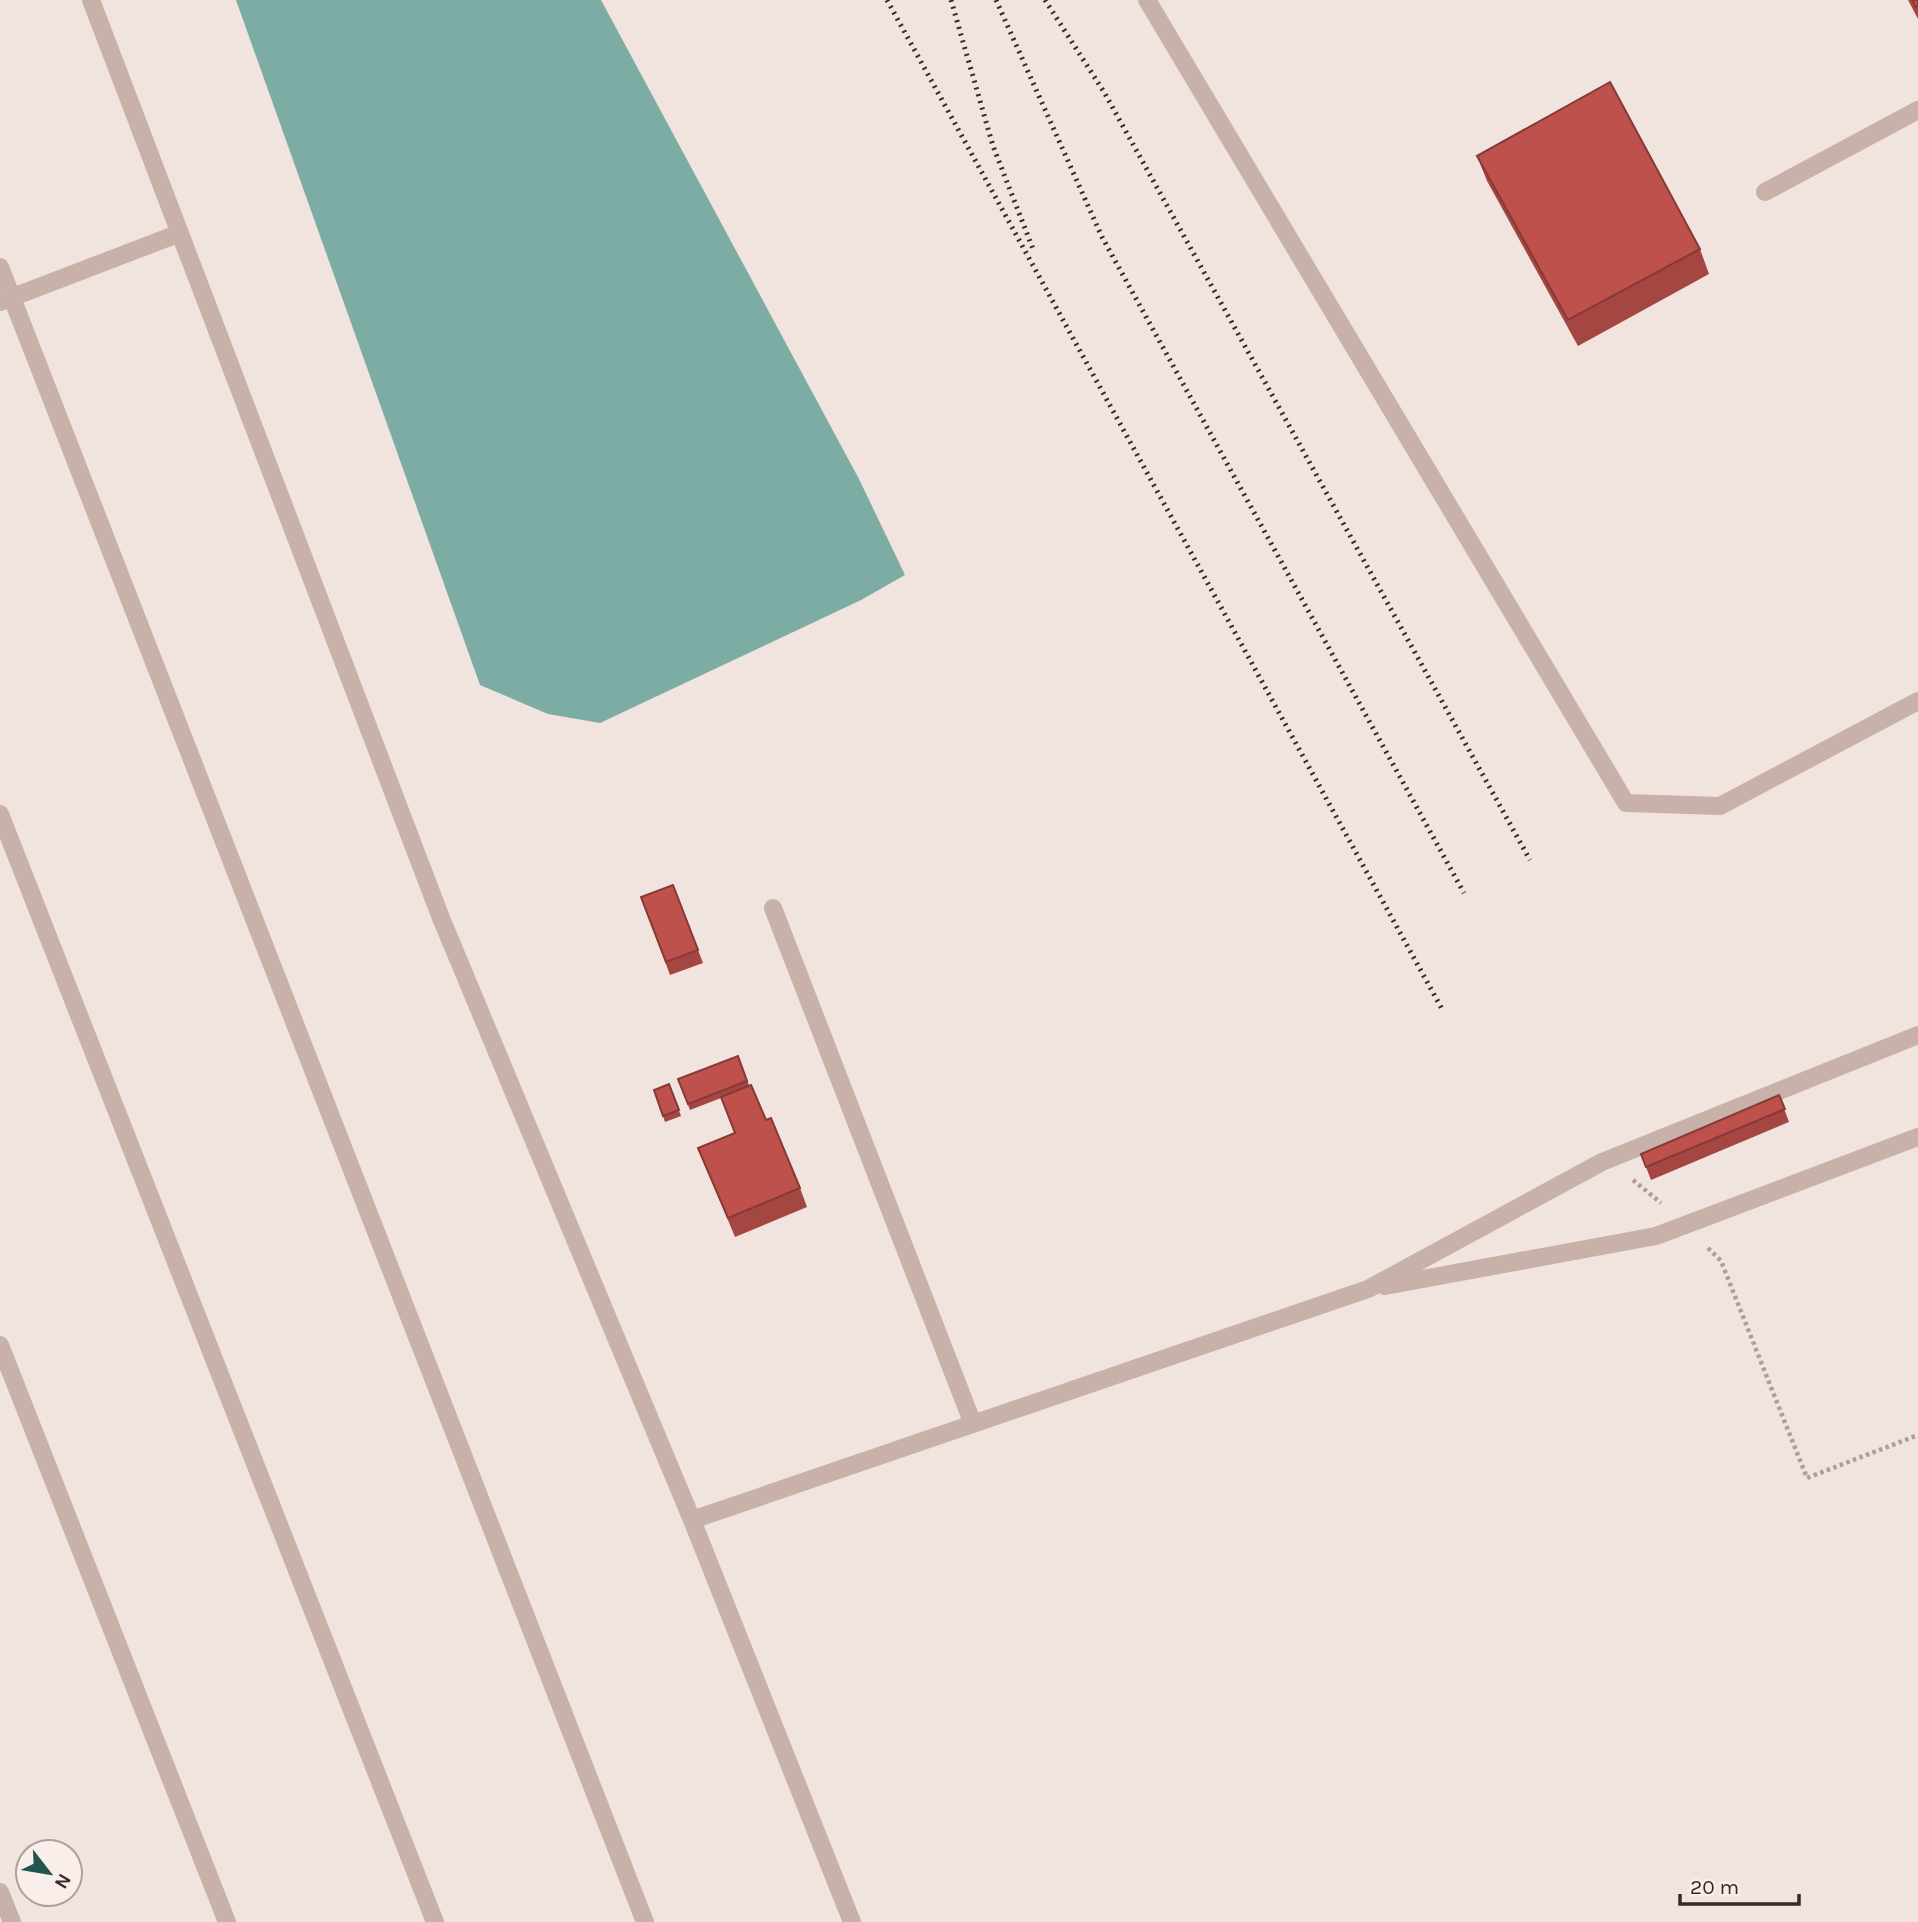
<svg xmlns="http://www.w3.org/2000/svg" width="1918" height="1922" viewBox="0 0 1918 1922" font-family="Karla,sans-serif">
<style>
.water{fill:#7daca5}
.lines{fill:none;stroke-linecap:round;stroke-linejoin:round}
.path{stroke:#b49b94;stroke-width:4.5;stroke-dasharray:3.5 3.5;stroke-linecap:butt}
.minor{stroke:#c8b1a9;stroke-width:18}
.rail{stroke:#362a29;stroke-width:5;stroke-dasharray:2 5;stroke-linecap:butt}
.wall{fill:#a44642}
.building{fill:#bf514d;stroke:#863936;stroke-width:2}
</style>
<rect width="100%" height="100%" fill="#f1e3dd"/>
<path class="water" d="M 236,0 L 601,0 L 859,479 L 905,575 L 861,600 L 600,723 L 548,714 L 480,685 Z"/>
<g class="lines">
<path class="path" d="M 1633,1180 L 1661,1203
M 1708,1248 L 1721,1261 L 1807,1478 L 1918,1435"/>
<path class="minor" d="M 91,0 L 441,918 L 692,1520 L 852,1922
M 1147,0 L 1626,803 L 1720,806 L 1918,701
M 1765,192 L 1918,110
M 0,267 L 645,1922
M 0,302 L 180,233
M 0,814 L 435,1922
M 773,908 L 973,1424
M 1385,1286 L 1656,1236 L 1918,1137
M 0,1345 L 227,1922
M 692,1520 L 1368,1289 L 1602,1162 L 1918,1035
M 0,1892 L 12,1922"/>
<path class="rail" d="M 887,0 L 1442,1009
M 951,0 L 993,146 L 1033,249
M 996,0 L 1102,237 L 1464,893
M 1045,0 L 1104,92 L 1530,860"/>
</g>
<path class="wall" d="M 1908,0 L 1918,0 L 1918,19 Z
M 1477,156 L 1700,249 L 1709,274 L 1578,346 L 1487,181 Z
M 673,885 L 703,963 L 670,975 L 641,897 Z
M 738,1056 L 749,1085 L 800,1188 L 807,1207 L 735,1237 L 698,1148 L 735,1133 L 721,1098 L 690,1110 L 678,1079 Z
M 669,1084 L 681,1116 L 665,1122 L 654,1090 Z
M 1779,1095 L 1789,1122 L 1651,1180 L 1641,1154 Z"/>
<path class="building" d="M 1912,0 L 1918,0 L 1918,6 L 1916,7 Z
M 1610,82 L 1700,249 L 1568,320 L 1477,156 Z
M 673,885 L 698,950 L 666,962 L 641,897 Z
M 738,1056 L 747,1081 L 688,1104 L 678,1079 Z
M 669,1084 L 679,1110 L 663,1116 L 654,1090 Z
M 751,1085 L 766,1120 L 771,1118 L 800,1188 L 728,1218 L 698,1148 L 735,1133 L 721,1097 Z
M 1779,1095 L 1785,1109 L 1646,1167 L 1641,1154 Z"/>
<g transform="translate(49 1873) rotate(121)"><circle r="33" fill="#f9eee9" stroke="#aba09c" stroke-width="2"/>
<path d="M0-5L12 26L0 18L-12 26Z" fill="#21554e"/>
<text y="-10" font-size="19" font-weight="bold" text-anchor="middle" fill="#362a29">N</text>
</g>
<path d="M1680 1894v10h119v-10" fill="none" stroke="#362a29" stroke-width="3.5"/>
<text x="1690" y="1894" font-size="21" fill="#362a29" stroke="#f9eee9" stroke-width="5" paint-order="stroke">20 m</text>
</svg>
